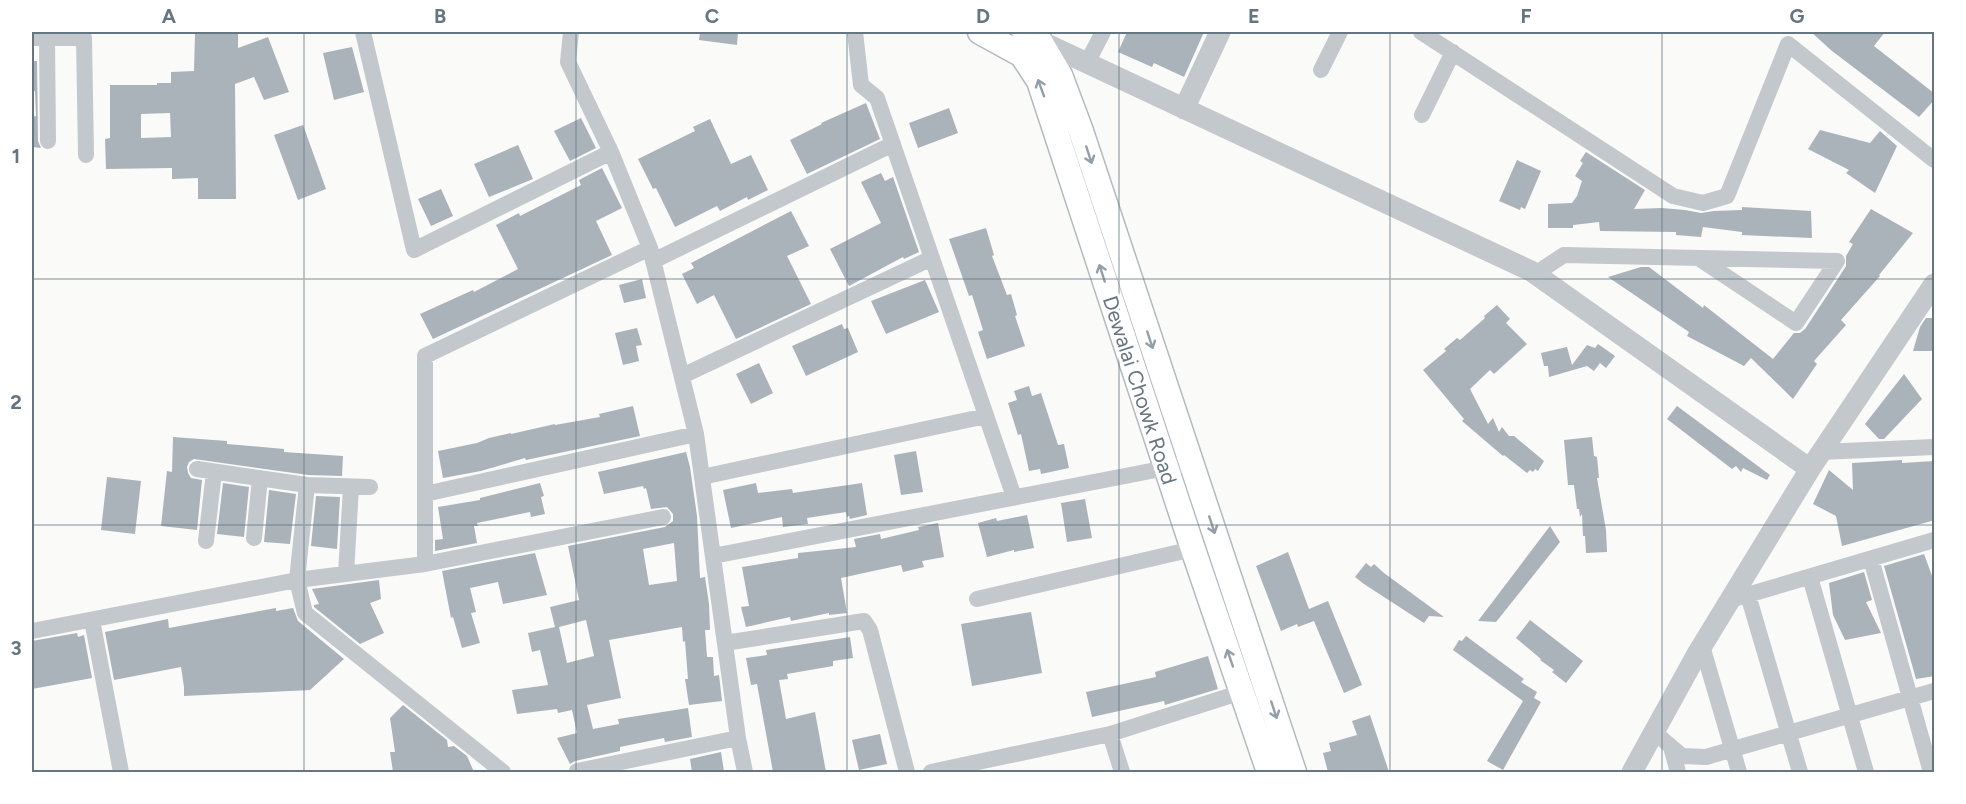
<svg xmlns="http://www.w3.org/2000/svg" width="1966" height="804" viewBox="0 0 1966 804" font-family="Figtree,sans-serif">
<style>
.building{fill:#aab3b9;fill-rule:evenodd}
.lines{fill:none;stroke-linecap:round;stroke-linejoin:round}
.secondary-casing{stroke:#b3babf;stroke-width:27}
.minor{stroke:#c3c8cc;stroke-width:16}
.tertiary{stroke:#c3c8cc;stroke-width:21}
.secondary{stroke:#fff;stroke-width:24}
.oneway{stroke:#939fa8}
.grid{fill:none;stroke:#657683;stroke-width:1.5;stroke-opacity:0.55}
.labels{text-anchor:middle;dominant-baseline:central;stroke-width:6;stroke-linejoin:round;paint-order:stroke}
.street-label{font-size:21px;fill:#657683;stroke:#fff}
.neatline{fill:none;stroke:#657683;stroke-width:2}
.grid-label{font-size:20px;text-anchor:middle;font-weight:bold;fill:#657683}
</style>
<rect width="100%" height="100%" fill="#fafaf8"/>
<path class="building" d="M 207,32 L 238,32 L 238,48 L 268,37 L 289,92 L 264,100 L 254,77 L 235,84 L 236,199 L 198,199 L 198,178 L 172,179 L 172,168 L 106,169 L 105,139 L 110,138 L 110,85 L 157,85 L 157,83 L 171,83 L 171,72 L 194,71 L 195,34 L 207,34 ZM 170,113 L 171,137 L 141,138 L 141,114 Z
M 700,32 L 738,32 L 737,45 L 699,40 Z
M 1127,32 L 1204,32 L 1184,77 L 1154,63 L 1152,67 L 1118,52 Z
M 1811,32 L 1885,32 L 1874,46 L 1935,94 L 1935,99 L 1919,117 L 1832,51 Z
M 352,47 L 364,92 L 334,100 L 323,53 Z
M 32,61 L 37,61 L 38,141 L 41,148 L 32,147 L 32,117 L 36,116 L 35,91 L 32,91 Z
M 866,103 L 880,139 L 807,174 L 790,140 L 822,124 L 821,123 Z
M 949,108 L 958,133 L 918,148 L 909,123 Z
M 581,118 L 596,148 L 570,161 L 554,131 Z
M 710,119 L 731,164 L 751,155 L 768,190 L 748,200 L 747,197 L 720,211 L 717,206 L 675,227 L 656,188 L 653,189 L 638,159 L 695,131 L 693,127 Z
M 303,125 L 326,189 L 298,200 L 274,135 Z
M 1820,130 L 1870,143 L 1880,131 L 1897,146 L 1875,193 L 1846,173 L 1849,170 L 1808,149 Z
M 518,145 L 533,179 L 489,197 L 474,164 Z
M 1586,152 L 1645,190 L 1634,209 L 1662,208 L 1685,210 L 1701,213 L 1714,211 L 1742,210 L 1742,207 L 1811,211 L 1812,238 L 1742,235 L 1742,232 L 1703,227 L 1701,237 L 1676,235 L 1676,232 L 1600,231 L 1599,222 L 1573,225 L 1573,228 L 1548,228 L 1548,204 L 1572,203 L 1577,196 L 1582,181 L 1575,176 L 1583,163 L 1580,161 Z
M 1517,160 L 1541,171 L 1525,209 L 1521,207 L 1520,210 L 1499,201 Z
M 602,168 L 622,208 L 596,221 L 612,255 L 433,339 L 420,314 L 473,290 L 474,292 L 518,269 L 496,225 L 519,213 L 520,216 L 581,185 L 579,180 Z
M 881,173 L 885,181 L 893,177 L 919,252 L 904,259 L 903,257 L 849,286 L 830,249 L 881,223 L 861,182 Z
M 441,189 L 453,216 L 431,226 L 418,199 Z
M 1871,209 L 1913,233 L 1879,275 L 1880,276 L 1841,320 L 1846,325 L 1814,361 L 1817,364 L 1793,399 L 1751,358 L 1744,366 L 1687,336 L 1689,332 L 1608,277 L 1641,267 L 1649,267 L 1703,308 L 1704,305 L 1773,359 L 1794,333 L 1800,333 L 1805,329 L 1828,294 L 1846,266 L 1846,256 L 1853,244 L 1849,242 Z
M 791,211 L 809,246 L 787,256 L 811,304 L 736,339 L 714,295 L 697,304 L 682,274 L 694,268 L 691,263 Z
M 986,228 L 994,255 L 992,256 L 1007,295 L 1011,294 L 1017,315 L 1015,316 L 1025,346 L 987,359 L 978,332 L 983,330 L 972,295 L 969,296 L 949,239 Z
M 642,279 L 646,298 L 624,303 L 619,285 Z
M 925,280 L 939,312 L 886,334 L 871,301 Z
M 1497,305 L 1510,319 L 1506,323 L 1527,344 L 1494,374 L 1490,370 L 1470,389 L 1488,424 L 1493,418 L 1499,432 L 1502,427 L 1509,436 L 1514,436 L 1544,461 L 1538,471 L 1535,469 L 1533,472 L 1530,470 L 1527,473 L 1504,455 L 1503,456 L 1462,421 L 1464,419 L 1423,370 L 1446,351 L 1444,349 L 1457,338 L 1460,340 L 1485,318 L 1484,316 Z
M 1926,318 L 1935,318 L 1935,351 L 1913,351 L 1920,327 Z
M 842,324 L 844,329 L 848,328 L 858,352 L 806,376 L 792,346 Z
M 637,328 L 642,345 L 636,346 L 639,361 L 623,365 L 615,333 Z
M 1598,344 L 1615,356 L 1606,368 L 1600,363 L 1594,371 L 1587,366 L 1549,377 L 1548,366 L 1544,366 L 1541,353 L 1567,347 L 1572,365 L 1587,345 L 1595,348 Z
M 759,363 L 773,393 L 751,404 L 736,374 Z
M 1904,374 L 1922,399 L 1884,439 L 1879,439 L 1865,424 Z
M 1029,386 L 1032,396 L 1041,393 L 1058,445 L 1064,444 L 1069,468 L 1041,474 L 1040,469 L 1029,471 L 1021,434 L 1018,435 L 1008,403 L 1017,400 L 1014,391 Z
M 633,406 L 640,436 L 526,460 L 525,458 L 481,471 L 443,478 L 438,451 L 477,443 L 489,438 L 511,433 L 511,434 L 555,424 L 555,425 L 600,417 L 599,414 Z
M 1677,406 L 1770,475 L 1767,480 L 1743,468 L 1741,472 L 1736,466 L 1732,469 L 1667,419 Z
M 173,437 L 227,441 L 227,444 L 284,449 L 284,452 L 343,456 L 342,476 L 308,475 L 194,459 L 189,462 L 187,467 L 188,473 L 191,478 L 202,480 L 197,530 L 161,526 L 167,471 L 172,472 Z
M 1592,437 L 1594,456 L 1597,457 L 1599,478 L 1597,478 L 1606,530 L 1607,552 L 1586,553 L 1585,536 L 1583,536 L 1582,514 L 1580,517 L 1579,509 L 1577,509 L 1574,485 L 1568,485 L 1564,440 Z
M 916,451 L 923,492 L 901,495 L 894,455 Z
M 686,452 L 690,467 L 697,516 L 700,578 L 705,577 L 709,604 L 710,630 L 705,630 L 707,657 L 713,657 L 714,676 L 719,675 L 722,701 L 689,705 L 685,679 L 688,679 L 685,641 L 683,642 L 682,627 L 609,640 L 621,698 L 587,705 L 593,729 L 619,724 L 618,719 L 688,708 L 692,737 L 665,742 L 664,738 L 620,747 L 620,751 L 575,761 L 570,764 L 557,738 L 577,733 L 572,710 L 558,713 L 557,709 L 517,714 L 512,690 L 548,685 L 540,650 L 532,652 L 528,633 L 555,627 L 550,607 L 579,600 L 568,546 L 665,527 L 673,521 L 673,514 L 667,507 L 651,509 L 646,488 L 644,489 L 643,486 L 604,494 L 598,472 ZM 674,543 L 677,581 L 649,585 L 643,549 ZM 586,620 L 594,656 L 567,663 L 559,627 Z
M 1902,460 L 1902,463 L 1934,461 L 1935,520 L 1842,546 L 1836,516 L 1813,504 L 1829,470 L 1853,490 L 1852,463 Z
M 107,477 L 141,481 L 135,534 L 101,530 Z
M 223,483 L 249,487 L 244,537 L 217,534 Z
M 540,483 L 544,496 L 541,497 L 545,514 L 531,517 L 530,512 L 477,523 L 478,526 L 474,526 L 477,543 L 435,551 L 435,540 L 443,539 L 438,507 L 480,500 L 480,498 Z
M 756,483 L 758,493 L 792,489 L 793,493 L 862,483 L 867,515 L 850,519 L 849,516 L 847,517 L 846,512 L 807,518 L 808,524 L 783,527 L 782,517 L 731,528 L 723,490 Z
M 269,490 L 296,494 L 290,544 L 264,542 Z
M 316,496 L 340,497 L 337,549 L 311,546 Z
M 1085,499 L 1092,538 L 1067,542 L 1061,503 Z
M 1027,515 L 1034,548 L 1014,552 L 1014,550 L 987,557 L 978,523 L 996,518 L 997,521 Z
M 938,523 L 944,557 L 922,561 L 924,567 L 903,572 L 901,565 L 841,578 L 847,613 L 829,615 L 829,613 L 791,621 L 790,617 L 746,627 L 741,607 L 749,606 L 742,567 L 798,558 L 798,553 L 856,547 L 854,539 L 880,534 L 881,539 L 919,530 L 918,527 Z
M 1550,526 L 1560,542 L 1496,622 L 1478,621 Z
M 1288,552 L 1309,609 L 1328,601 L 1362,685 L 1344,693 L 1314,621 L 1298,627 L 1297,624 L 1281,631 L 1256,566 Z
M 535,553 L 547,595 L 503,604 L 498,582 L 470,588 L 476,612 L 471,613 L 480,643 L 462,648 L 453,617 L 451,618 L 442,571 Z
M 1924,554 L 1935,584 L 1935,676 L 1916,679 L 1884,566 Z
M 1366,563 L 1371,567 L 1374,564 L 1384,573 L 1444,617 L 1429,616 L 1424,623 L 1364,584 L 1355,577 Z
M 1864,572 L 1872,600 L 1866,602 L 1881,633 L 1845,640 L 1833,615 L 1829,583 Z
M 379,580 L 381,599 L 370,603 L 384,633 L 360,644 L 314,607 L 314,605 L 319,604 L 312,589 Z
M 276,608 L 276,611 L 293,608 L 298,621 L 344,659 L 310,690 L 184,696 L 184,687 L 181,667 L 114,680 L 105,632 L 168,619 L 169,628 Z
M 1031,612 L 1042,673 L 972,686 L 961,624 Z
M 1530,620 L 1583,661 L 1566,683 L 1552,672 L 1554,670 L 1540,660 L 1541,659 L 1516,638 Z
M 77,633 L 78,637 L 84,635 L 92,678 L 32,689 L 32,641 Z
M 1466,636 L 1524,679 L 1521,682 L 1537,692 L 1534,698 L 1541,702 L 1503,770 L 1487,761 L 1523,701 L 1453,650 L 1459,640 L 1462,641 Z
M 850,637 L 853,658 L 833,661 L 833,666 L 787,674 L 788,679 L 779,680 L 786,719 L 815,712 L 826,772 L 773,772 L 757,684 L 751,685 L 746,658 L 767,655 L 766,650 Z
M 1208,656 L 1218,689 L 1165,705 L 1164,701 L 1092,717 L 1086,692 L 1156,677 L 1155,672 Z
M 403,705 L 447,740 L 448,747 L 454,746 L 467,756 L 474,772 L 393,772 L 390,752 L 395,752 L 390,718 Z
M 1370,715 L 1389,772 L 1328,772 L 1323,753 L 1331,751 L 1329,743 L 1357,735 L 1352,721 Z
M 880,734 L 887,764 L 859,770 L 852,740 Z
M 721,752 L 724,772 L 692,772 L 690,759 Z"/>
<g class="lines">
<g class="secondary-casing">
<path id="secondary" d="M 980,32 L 1022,55 L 1039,81 L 1193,549 L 1269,772
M 1024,32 L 1040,41 L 1060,75 L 1081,131 L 1294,772"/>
</g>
<path class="minor" d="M 363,32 L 414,250 L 611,152
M 571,32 L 568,62 L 611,152 L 650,248 L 696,434 L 738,738 L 745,772
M 855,32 L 861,85 L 877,98 L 1014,497
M 1421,32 L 1673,196 L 1703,203 L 1727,196 L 1788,44 L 1934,160
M 32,38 L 84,38 L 86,155
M 47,38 L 48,141
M 1087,63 L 1103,32
M 1321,70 L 1340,32
M 1422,115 L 1453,52
M 1700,259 L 1796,323 L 1837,261
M 653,261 L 893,144
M 1535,274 L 1564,255 L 1837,261
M 682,376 L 932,258
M 1821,452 L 1934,447
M 197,469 L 307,485 L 370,487
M 702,477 L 986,416
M 307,485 L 297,580 L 305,613 L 503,772
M 425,494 L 696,434
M 254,538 L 260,478
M 206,541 L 214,472
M 713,556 L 1192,463
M 1871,559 L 1931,772
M 425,564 L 425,356 L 650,248
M 346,574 L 351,487
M 1810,577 L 1866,772
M 1748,595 L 1800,772
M 977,599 L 1193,549
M 1730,600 L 1934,540
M 92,620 L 121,772
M 32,631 L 297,580 L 425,564 L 663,517
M 725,643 L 864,621 L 870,630 L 907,772
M 1702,646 L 1739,772
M 1654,732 L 1682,756 L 1706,757 L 1934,691
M 1110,734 L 1122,772
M 1671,747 L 1678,772
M 577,771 L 738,738
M 931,772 L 1110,734 L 1242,692"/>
<path class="tertiary" d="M 1035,45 L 1040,41 L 1531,271 L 1810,469
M 1184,109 L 1220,32
M 1632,772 L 1697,654 L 1810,469 L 1934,284"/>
<use href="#secondary" class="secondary"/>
</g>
<defs><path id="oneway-shaft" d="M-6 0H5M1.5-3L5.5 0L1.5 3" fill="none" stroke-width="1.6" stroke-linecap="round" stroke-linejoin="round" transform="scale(1.5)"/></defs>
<g class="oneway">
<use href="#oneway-shaft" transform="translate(1041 88) rotate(-110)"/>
<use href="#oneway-shaft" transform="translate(1089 155) rotate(72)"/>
<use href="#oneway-shaft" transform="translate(1102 273) rotate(-108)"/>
<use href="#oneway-shaft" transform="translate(1150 340) rotate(72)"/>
<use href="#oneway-shaft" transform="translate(1212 525) rotate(72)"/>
<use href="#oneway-shaft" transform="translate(1230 658) rotate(-109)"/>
<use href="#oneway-shaft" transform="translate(1274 710) rotate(72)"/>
</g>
<path class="grid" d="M 304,32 L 304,772M 576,32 L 576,772M 847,32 L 847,772M 1119,32 L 1119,772M 1390,32 L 1390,772M 1662,32 L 1662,772M 32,279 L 1934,279M 32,525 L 1934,525"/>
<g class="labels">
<g class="street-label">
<text transform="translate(1140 390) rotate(72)">Dewalai Chowk Road</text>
</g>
</g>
<rect width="1966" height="804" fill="none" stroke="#ffffff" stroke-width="66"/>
<rect x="33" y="33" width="1900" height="738" class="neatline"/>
<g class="grid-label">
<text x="169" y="23">A</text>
<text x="440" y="23">B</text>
<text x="712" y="23">C</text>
<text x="983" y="23">D</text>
<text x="1254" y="23">E</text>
<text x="1526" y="23">F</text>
<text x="1797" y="23">G</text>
<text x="16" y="163">1</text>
<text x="16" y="409">2</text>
<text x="16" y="655">3</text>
</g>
</svg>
